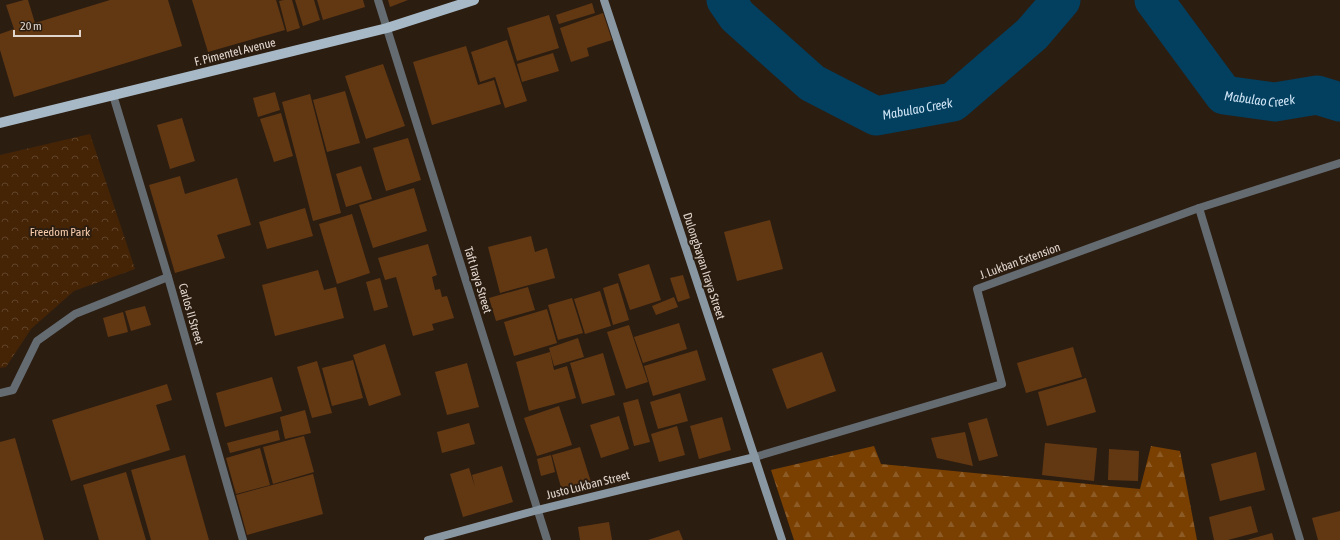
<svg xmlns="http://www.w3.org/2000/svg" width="1340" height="540" viewBox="0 0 1340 540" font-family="'Asap Condensed',sans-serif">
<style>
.forest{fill:url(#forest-firs)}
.park{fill:url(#park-crowns)}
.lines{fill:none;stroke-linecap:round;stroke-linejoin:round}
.river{stroke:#033f5f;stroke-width:39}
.building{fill:#623813}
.service{stroke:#646c72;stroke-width:8}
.minor{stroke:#646c72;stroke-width:8}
.tertiary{stroke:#646c72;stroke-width:8}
.secondary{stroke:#8997a2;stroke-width:8}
.primary{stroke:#a7b9c6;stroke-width:10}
.labels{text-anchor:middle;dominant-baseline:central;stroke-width:4;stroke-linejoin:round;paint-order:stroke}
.street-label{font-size:12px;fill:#e1d6ce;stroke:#2c1d11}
.park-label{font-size:12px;fill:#f7cdae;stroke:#2c1d11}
.water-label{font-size:13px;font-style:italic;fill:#cfe5f5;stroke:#2c1d11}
</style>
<defs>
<pattern id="forest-firs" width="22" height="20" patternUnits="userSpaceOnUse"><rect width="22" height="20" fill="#7a4002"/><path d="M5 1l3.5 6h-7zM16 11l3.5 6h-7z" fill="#8d5b26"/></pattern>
<pattern id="park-crowns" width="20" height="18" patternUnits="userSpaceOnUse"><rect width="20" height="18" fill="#452406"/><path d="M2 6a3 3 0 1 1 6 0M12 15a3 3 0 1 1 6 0" fill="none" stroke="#604329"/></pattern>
</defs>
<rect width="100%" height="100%" fill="#2c1d11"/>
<path class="forest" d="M 874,446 L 881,464 L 1140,489 L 1151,446 L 1180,451 L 1197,540 L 794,540 L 771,470 Z"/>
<path class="park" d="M 90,134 L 135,269 L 74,291 L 31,329 L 6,367 L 0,368 L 0,155 Z"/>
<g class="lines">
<g class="river">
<path id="s1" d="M 726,0 L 737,16 L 812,83 L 876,116 L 953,102 L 1032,34 L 1061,0"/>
<path id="s2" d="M 1154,0 L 1224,95 L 1275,102 L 1317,95 L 1340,102"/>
</g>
</g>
<path class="building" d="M 24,0 L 28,0 L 35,23 L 110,0 L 168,0 L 182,46 L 14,97 L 0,50 L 0,34 L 14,29 L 6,5 Z
M 192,0 L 276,0 L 285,30 L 208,52 Z
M 284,0 L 292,0 L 300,28 L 287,32 L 279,1 Z
M 295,0 L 314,0 L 320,20 L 303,26 Z
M 317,0 L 363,0 L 365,7 L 323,20 Z
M 388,0 L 408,0 L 390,7 Z
M 592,3 L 595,13 L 559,24 L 556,15 Z
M 603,13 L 612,40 L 587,48 L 589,56 L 571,62 L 560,28 Z
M 549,15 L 559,48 L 517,61 L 507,28 Z
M 507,40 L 527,101 L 505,108 L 495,77 L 480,82 L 471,52 Z
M 466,46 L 478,85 L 494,80 L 501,104 L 432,125 L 413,62 Z
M 553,53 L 559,71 L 522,82 L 517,64 Z
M 383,64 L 405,126 L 366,139 L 345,76 Z
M 345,91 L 360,143 L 327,152 L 313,100 Z
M 275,92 L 280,110 L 258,117 L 253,98 Z
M 310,94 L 341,213 L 313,221 L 282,102 Z
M 281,113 L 293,156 L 274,162 L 260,119 Z
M 182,118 L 195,161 L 170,169 L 157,125 Z
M 408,138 L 421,180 L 386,191 L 373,148 Z
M 361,166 L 372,199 L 346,207 L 336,174 Z
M 180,176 L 185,194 L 237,178 L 251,225 L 217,235 L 225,258 L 175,273 L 149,185 Z
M 414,188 L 427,231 L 373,248 L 359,205 Z
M 305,208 L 313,236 L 267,249 L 259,222 Z
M 352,214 L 370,273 L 337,284 L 319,224 Z
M 770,220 L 783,269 L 737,281 L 724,232 Z
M 531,236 L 535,252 L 547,248 L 555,278 L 500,293 L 488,247 Z
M 428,244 L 437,275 L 432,277 L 435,290 L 440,289 L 442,297 L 447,296 L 454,318 L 432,324 L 434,330 L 413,336 L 396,277 L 385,280 L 378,258 Z
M 649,264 L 661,300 L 630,310 L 618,274 Z
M 318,270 L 324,290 L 336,287 L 344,318 L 275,336 L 262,285 Z
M 683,275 L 690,298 L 678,302 L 670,278 Z
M 380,278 L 388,307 L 374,311 L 366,282 Z
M 618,283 L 629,320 L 613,325 L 603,288 Z
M 528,287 L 535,310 L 496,321 L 489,298 Z
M 600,291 L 611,326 L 585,334 L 574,299 Z
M 674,297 L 678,307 L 656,315 L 652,306 Z
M 572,298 L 583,333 L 558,340 L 548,305 Z
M 145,306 L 151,325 L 131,331 L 125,311 Z
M 547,309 L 557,343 L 514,356 L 504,322 Z
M 123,312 L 128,332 L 108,337 L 103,318 Z
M 679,323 L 687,349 L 643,363 L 634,337 Z
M 629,325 L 648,382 L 626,389 L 607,332 Z
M 578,338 L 584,357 L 554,366 L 549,348 Z
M 385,344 L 401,395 L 369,406 L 353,355 Z
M 1073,347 L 1082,377 L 1026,393 L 1017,363 Z
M 697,350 L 706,380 L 653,396 L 644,366 Z
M 550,352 L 554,370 L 567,366 L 576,398 L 529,411 L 516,362 Z
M 822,352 L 836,391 L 787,409 L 772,369 Z
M 603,353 L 615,395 L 582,404 L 570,363 Z
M 353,360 L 363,398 L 332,406 L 322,368 Z
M 317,361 L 332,413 L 312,418 L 297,367 Z
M 467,363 L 479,407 L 447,415 L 435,372 Z
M 272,377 L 282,411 L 225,427 L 216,393 Z
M 1086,378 L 1096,412 L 1047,426 L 1038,392 Z
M 167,384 L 172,400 L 156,405 L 170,450 L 71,481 L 52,420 Z
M 680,393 L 688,421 L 658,429 L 650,402 Z
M 638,399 L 650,442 L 634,446 L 623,403 Z
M 559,406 L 572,445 L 537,456 L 524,418 Z
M 305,410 L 311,433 L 285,439 L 280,417 Z
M 619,416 L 629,449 L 601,458 L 590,425 Z
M 722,417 L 731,450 L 699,459 L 690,426 Z
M 987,418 L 998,456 L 979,461 L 968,423 Z
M 469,423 L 475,444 L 442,453 L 437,432 Z
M 677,426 L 685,455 L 659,462 L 651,434 Z
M 278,430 L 280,440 L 230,453 L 227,443 Z
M 965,432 L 973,466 L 937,458 L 931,438 Z
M 304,436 L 314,472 L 273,484 L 263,447 Z
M 15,438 L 21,459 L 44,540 L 0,540 L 0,442 Z
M 1045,443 L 1097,448 L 1094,481 L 1042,475 Z
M 580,447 L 591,482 L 562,491 L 552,455 Z
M 260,448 L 270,485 L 236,494 L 226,458 Z
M 1109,449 L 1139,451 L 1138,481 L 1108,480 Z
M 1256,452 L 1265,490 L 1220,501 L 1211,464 Z
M 185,455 L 209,540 L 151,540 L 131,470 Z
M 551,455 L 555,472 L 541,476 L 537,459 Z
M 502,466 L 513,502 L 463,517 L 450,474 L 469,468 L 475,487 L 472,475 Z
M 126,472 L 146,540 L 99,540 L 83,485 Z
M 313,474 L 323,514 L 247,535 L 236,495 Z
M 1251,506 L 1258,532 L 1228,540 L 1214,540 L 1209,517 Z
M 1340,511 L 1340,540 L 1318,540 L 1312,518 Z
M 609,522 L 612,540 L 580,540 L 578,527 Z
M 679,530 L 683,540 L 648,540 Z
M 1272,533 L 1274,540 L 1247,540 Z"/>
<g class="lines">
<path class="service" d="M 0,393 L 13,390 L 37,341 L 75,314 L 168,277"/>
<path class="minor" d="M 378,0 L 547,540
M 1199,208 L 1300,540"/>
<path class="tertiary" d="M 113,95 L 168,277 L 243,540
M 755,457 L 1002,384 L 977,289 L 1199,208 L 1340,163"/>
<path class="secondary" d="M 604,0 L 782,540
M 428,540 L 538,510 L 755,457"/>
<path class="primary" d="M 0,123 L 387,28 L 474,0"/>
</g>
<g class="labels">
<g class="street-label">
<text transform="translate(235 52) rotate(-14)">F. Pimentel Avenue</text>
<text transform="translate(1020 261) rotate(-20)">J. Lukban Extension</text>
<text transform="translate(704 266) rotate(72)">Dulongbayan Iraya Street</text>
<text transform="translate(478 280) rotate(73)">Taft Iraya Street</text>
<text transform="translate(191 314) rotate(74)">Carlos II Street</text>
<text transform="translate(588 485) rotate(-14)">Justo Lukban Street</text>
</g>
<g class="park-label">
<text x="60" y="232">Freedom Park</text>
</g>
<g class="water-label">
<text stroke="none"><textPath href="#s2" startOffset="154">Mabulao Creek</textPath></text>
<text stroke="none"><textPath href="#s1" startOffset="234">Mabulao Creek</textPath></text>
</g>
</g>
<path d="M14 30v6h66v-6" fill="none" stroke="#e1d6ce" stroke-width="2"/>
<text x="20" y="30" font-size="12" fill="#e1d6ce" stroke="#2c1d11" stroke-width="3" paint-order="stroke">20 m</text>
</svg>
